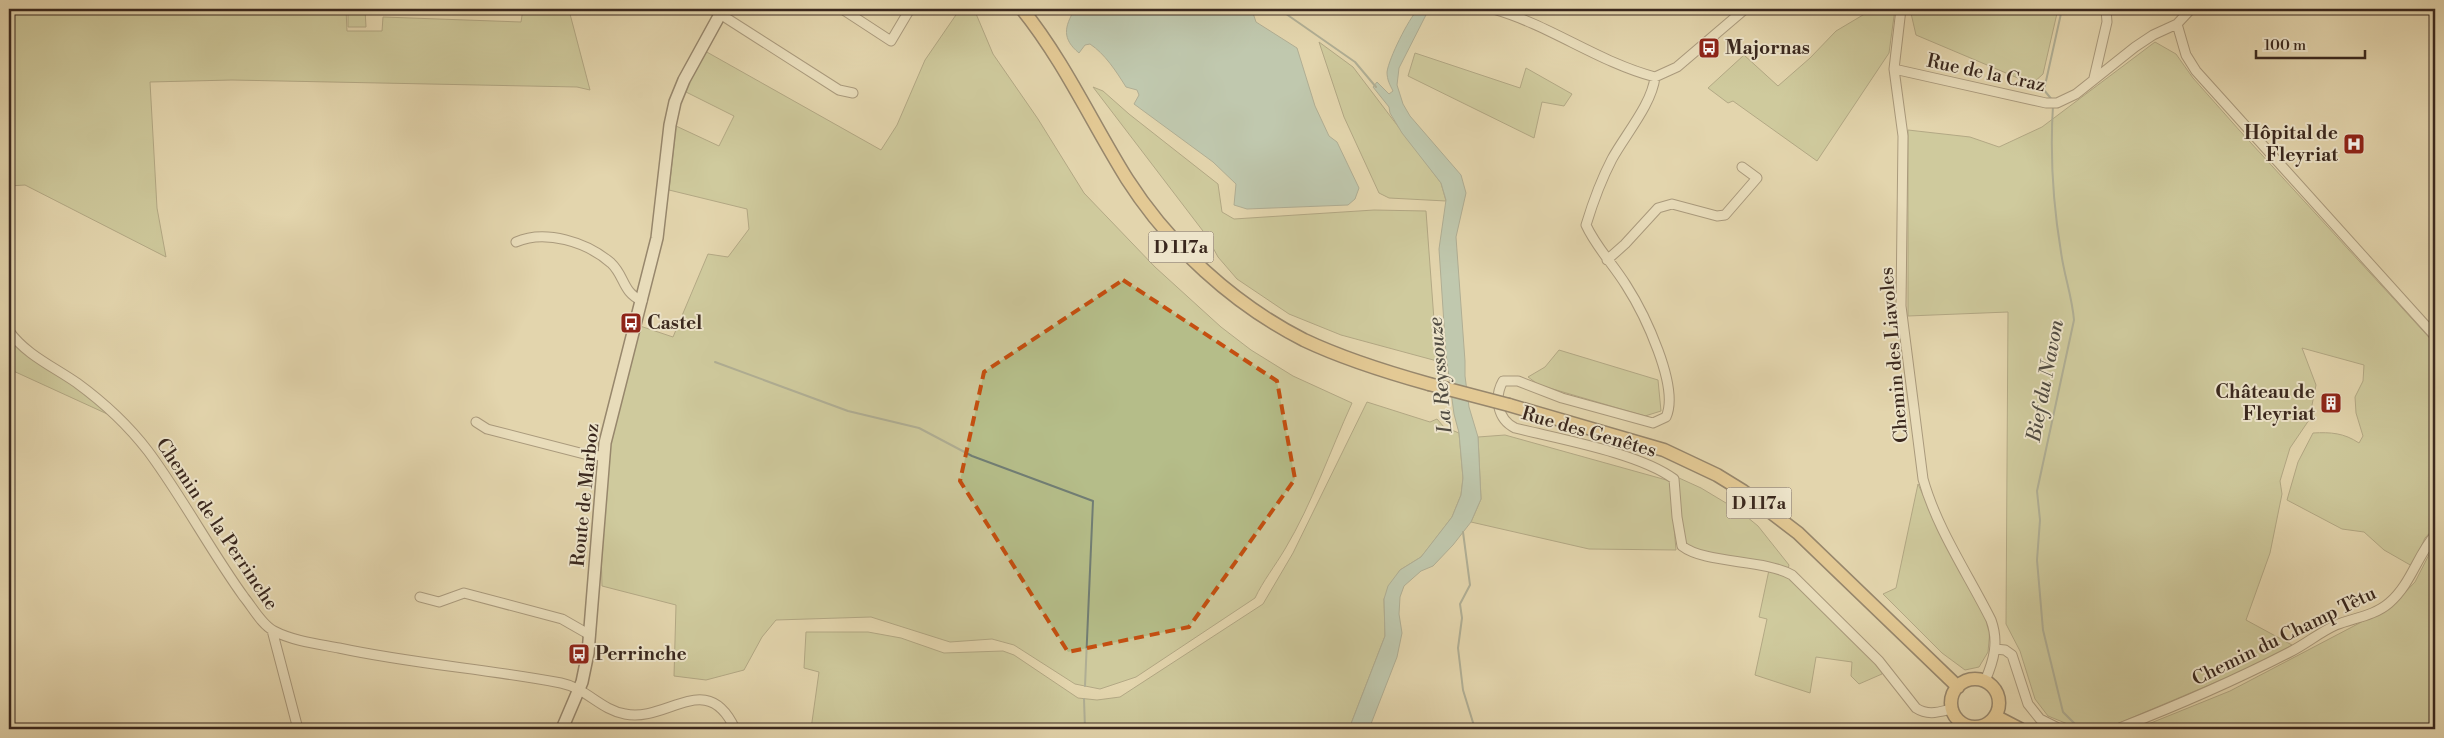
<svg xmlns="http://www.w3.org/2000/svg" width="2444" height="738" viewBox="0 0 2444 738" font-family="'Libre Bodoni',serif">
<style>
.green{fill:#b5bd89;stroke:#787254}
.water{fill:#96b8af;stroke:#717e75}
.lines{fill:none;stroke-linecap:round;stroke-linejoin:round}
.stream{stroke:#717e75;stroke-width:2}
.minor-casing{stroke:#645342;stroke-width:11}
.secondary-casing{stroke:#3a281e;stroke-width:14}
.primary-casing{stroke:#3a281e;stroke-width:15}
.minor{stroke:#ede4ca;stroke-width:9}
.secondary{stroke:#ede4ca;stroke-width:11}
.primary{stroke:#e2ba76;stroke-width:12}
.primary-bridge-casing{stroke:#3a281e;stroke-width:15;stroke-linecap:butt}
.primary-bridge{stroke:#e2ba76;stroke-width:12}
.marked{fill:none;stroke:#c54f10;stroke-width:4;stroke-dasharray:10 6;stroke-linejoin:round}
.labels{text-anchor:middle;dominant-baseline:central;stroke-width:4;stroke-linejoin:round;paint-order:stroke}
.shield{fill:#ede4ca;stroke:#706052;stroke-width:1}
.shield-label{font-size:18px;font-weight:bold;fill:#3a281e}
.poi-label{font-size:19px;font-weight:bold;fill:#3a281e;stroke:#ede4ca;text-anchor:start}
.street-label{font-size:19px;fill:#3a281e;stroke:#ede4ca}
.water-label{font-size:20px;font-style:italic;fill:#514c42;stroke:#ede4ca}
</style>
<rect width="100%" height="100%" fill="#e3d5ad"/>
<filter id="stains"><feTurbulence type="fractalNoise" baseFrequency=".004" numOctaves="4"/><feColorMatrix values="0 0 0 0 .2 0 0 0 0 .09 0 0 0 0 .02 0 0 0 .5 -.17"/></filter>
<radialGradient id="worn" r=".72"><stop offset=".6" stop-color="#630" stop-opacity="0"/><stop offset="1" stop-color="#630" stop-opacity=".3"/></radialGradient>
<path class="green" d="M 9,9 L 346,9 L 347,31 L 382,31 L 383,17 L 521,22 L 523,9 L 579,9 L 570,14 L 590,90 L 577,87 L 232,80 L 150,82 L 157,208 L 166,257 L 25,185 L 9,186 Z
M 348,9 L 365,9 L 366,27 L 348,27 Z
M 960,9 L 974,9 L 993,54 L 1038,119 L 1084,193 L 1155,267 L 1221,327 L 1251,350 L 1293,376 L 1352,403 C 1330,451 1312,504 1285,549 C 1275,566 1263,581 1255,598 L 1136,677 L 1100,689 L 1075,684 L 1014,645 L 992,639 L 950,642 L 871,617 L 776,620 L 762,637 L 744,670 L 706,680 L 674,676 L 676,605 L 602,586 L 601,547 L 611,438 L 640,326 L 673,337 L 708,254 L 728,257 L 749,229 L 747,209 L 669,190 L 676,126 L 719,146 L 734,116 L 684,91 L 705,51 L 881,150 L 897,125 L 925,60 Z
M 1873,9 L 1895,9 L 1889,53 L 1817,161 L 1733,101 L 1728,103 L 1708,88 L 1744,55 L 1778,86 L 1810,58 L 1836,31 Z
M 1910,9 L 2058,9 L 2043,74 L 2032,84 L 1916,35 Z
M 1319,42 L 1353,67 L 1441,183 L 1446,201 L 1389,198 L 1379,193 L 1344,117 Z
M 2155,42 L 2176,54 L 2193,78 L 2240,131 L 2435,344 L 2435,527 L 2425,538 L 2412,566 L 2384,550 L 2364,532 L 2342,529 L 2287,500 L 2298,462 L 2313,433 C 2331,432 2344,433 2359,443 L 2363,436 L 2356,413 L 2355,397 L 2363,381 L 2364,365 L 2302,348 L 2316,385 L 2309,420 L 2290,448 L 2280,481 L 2282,494 L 2270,553 L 2246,620 L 2292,645 L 2266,661 L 2105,729 L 2080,729 L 2048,716 L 2035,699 L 2020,651 L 2006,624 L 2008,312 L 1908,316 L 1908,130 L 1970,137 L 1999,147 L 2042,127 Z
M 1415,53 L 1520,88 L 1526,68 L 1572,94 L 1564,106 L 1542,102 L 1534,138 L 1408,76 Z
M 1093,87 L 1103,91 L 1129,114 L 1218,184 L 1222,212 L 1234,219 L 1374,210 L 1426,211 L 1437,361 L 1341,335 L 1289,314 L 1237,279 L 1218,257 L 1206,235 Z
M 9,337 L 84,391 L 116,418 L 9,369 Z
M 1559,350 L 1658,380 L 1661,411 L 1645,416 L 1539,385 L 1528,377 L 1545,367 Z
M 1367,402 L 1430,422 L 1437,419 L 1444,427 L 1459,433 L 1463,478 L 1461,495 L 1452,517 L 1429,547 L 1421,557 L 1400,570 L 1384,599 L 1385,636 L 1349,729 L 811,729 L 819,672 L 804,668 L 806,632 L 868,632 L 901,638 L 944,653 L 1003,651 L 1014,655 L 1078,698 L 1097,700 L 1120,697 L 1263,604 L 1293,553 Z
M 1505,435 L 1670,481 L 1676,550 L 1589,549 L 1471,522 L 1481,499 L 1478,437 Z
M 1679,478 L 1701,488 L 1741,512 L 1758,526 L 1789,565 L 1788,569 L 1693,549 L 1682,540 L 1677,480 Z
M 1918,484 L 1939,530 L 1984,612 L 1990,630 L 1988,652 L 1979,667 L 1965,670 L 1942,653 L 1883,594 L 1896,588 Z
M 2435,543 L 2435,729 L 2136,729 L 2230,691 L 2392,606 L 2415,582 Z
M 1769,570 L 1790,577 L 1883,671 L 1882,674 L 1859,684 L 1851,676 L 1852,662 L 1816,657 L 1810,693 L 1755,675 L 1767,619 L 1759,617 Z"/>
<path class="water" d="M 1075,9 L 1239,9 L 1242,12 L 1252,10 L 1256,22 L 1297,48 L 1315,106 L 1329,136 L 1337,142 L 1359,188 L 1355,199 L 1348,205 L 1247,209 L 1234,205 L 1236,184 L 1213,162 L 1134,104 L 1139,95 L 1137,90 L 1126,87 C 1116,71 1105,54 1090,44 L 1085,45 L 1079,53 C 1062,39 1064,27 1075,9 Z
M 1418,9 L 1429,9 L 1399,68 L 1397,85 L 1403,104 L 1410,116 L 1461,175 L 1466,193 L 1456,237 L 1465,361 L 1465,376 L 1469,407 L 1478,437 L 1481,499 L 1471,522 L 1453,545 L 1433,566 L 1421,571 L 1404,586 L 1400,597 L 1399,614 L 1402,633 L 1397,657 L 1369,729 L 1349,729 L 1385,636 L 1384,599 L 1388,586 L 1400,570 L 1421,557 L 1452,517 L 1461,495 L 1463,478 L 1459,433 L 1454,414 L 1446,354 L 1439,249 L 1446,200 L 1441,183 L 1402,133 L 1390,113 L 1389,107 L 1373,87 L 1377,82 L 1389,94 L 1393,91 C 1390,85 1387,80 1387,72 C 1389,58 1408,20 1418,9 Z"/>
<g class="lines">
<path class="stream" d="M 1279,9 L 1355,62 L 1376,87
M 2053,101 L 2044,90 L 2062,9
M 2053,105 C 2050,153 2053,204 2061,252 C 2064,275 2072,296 2074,320 L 2037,491 L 2040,520 L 2037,560 L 2043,630 L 2063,712 L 2078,727
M 715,362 L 848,411 L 919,428 L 972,456 L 1093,501 L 1085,686
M 1463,532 L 1470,585 L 1460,604 L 1462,618 L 1458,648 L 1463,690 L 1475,729
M 1084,699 L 1085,729"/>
<g class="minor-casing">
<path id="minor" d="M 842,9 L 891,41 L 910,9
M 1493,9 C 1550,25 1598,62 1655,77 L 1677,67 L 1745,9
M 1901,9 L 1894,69 L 1903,136 L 1901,306 L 1923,479 C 1937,529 1968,574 1991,620 C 1999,642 1994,660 1985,681
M 720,14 L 839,90 L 853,93
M 2177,24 L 2186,55 L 2196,71 L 2435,336
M 1894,69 L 2046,103 L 2057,103 L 2076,94 L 2135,47 L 2153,35 L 2177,24 L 2191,9
M 1655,77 C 1652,104 1625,135 1612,159 C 1601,180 1593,202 1586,225 C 1596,247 1613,264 1626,285 C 1644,313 1680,387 1666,417 L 1653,423 L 1562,398 L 1518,381 L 1503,381 C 1494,397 1497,419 1515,428 C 1559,439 1639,453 1674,479 L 1677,517 L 1682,546 C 1705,564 1764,559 1792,575 L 1879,661 L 1916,708 C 1928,716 1939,712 1952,709
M 2094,78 L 2107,22 L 2106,9
M 516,242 C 545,229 587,242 611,263 C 625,276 622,292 642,301
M 1607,260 L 1625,244 L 1658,208 L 1672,204 L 1717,216 L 1725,215 L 1757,178 L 1742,167
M 9,331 C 25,354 54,367 77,383 C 103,402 128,425 148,451 C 183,498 210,550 244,597 C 253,608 262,625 274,631 C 293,641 318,644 339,648 C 413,664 488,669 561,683 C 586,688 601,710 625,714 C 667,723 707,668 735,729
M 476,422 L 487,429 L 588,455 L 603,456
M 420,597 L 439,602 L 464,593 L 562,619 L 590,635
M 272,630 L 298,729
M 1995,649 L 2005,650 L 2012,655 L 2028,704 L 2040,719 L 2060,729
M 424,729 L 438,729
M 1965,729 L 1967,725
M 2117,729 C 2176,706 2234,681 2290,652 C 2306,644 2320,632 2336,625 C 2353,618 2374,616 2389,603 C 2411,584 2417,556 2435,535"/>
</g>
<g class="secondary-casing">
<path id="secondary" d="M 562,729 L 582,682 L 588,653 L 605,443 L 657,238 L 670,125 L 675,102 L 684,80 L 723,9"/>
</g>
<g class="primary-casing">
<path id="primary" d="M 1022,9 C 1064,61 1092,123 1127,179 C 1170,246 1233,304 1304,340 C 1344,359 1386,372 1429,384
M 1509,405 L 1664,450 L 1717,475 L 1743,491 L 1798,533 L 1958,687
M1951 703a24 24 0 1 1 48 0a24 24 0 1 1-48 0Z
M 1995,716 L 2020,729"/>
</g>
<use href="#minor" class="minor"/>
<use href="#secondary" class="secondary"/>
<use href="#primary" class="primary"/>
<g class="primary-bridge-casing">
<path id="primary-bridge" d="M 1429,384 L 1509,405"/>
</g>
<use href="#primary-bridge" class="primary-bridge"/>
</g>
<path d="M0 0H2444V738H0ZM 1123,280 L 1277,381 L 1295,479 L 1189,627 L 1068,652 L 960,481 L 984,372 Z" fill="#e3d5ad" fill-opacity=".55" fill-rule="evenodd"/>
<path class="marked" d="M 1123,280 L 1277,381 L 1295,479 L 1189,627 L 1068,652 L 960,481 L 984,372 Z"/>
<defs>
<g id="bus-square" transform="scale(1.125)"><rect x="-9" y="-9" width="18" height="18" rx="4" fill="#8f2418" stroke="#ede4ca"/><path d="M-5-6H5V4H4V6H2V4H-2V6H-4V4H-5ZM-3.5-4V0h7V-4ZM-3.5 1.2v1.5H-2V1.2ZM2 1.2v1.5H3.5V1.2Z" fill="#fff"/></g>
<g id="hospital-square" transform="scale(1.125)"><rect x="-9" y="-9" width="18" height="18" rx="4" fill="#8f2418" stroke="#ede4ca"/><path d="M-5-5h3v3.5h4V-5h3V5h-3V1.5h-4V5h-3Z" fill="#fff"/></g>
<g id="building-square" transform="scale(1.125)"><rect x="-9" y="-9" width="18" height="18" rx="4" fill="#8f2418" stroke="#ede4ca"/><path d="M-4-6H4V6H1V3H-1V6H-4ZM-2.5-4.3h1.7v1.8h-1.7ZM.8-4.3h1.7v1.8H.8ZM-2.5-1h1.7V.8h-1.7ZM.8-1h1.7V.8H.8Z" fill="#fff"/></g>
</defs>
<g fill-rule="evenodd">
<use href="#bus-square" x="1709" y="48"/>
<use href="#hospital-square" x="2354" y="144"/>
<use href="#bus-square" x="631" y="323"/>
<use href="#building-square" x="2331" y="403"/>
<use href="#bus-square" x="579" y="654"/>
</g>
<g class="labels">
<g class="shield">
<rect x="1148.5" y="231.5" width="65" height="31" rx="4"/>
<rect x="1726.5" y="487.5" width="65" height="31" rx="4"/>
</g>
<g class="shield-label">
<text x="1181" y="247">D 117a</text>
<text x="1759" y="503">D 117a</text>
</g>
<g class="poi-label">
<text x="1725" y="48">Majornas</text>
<text x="2338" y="133" text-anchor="end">Hôpital de<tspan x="2338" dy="22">Fleyriat</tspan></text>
<text x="647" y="323">Castel</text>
<text x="2315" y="392" text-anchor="end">Château de<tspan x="2315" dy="22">Fleyriat</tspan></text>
<text x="595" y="654">Perrinche</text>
</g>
<g class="street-label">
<text transform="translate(1986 73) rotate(12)">Rue de la Craz</text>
<text transform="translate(1894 355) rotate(-95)">Chemin des Liavoles</text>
<text transform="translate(1589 432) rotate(16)">Rue des Genêtes</text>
<text transform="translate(585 495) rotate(-84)">Route de Marboz</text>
<text transform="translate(217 524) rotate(56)">Chemin de la Perrinche</text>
<text transform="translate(2284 636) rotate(-26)">Chemin du Champ Têtu</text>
</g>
<g class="water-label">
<text transform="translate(1441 375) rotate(-95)">La Reyssouze</text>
<text transform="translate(2046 381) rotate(-79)">Bief du Navon</text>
</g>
</g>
<rect width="2444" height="738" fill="none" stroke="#e3d5ad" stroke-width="30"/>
<rect x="10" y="10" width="2424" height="718" fill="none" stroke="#3a281e" stroke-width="2.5"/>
<rect x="15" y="15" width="2414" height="708" fill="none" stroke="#3a281e"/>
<path d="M2256 50v8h109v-8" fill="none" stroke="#3a281e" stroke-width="2.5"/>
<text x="2264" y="50" font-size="15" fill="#3a281e" stroke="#ede4ca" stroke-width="4" paint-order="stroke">100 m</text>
<rect width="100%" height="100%" filter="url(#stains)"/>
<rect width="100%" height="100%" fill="url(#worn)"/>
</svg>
